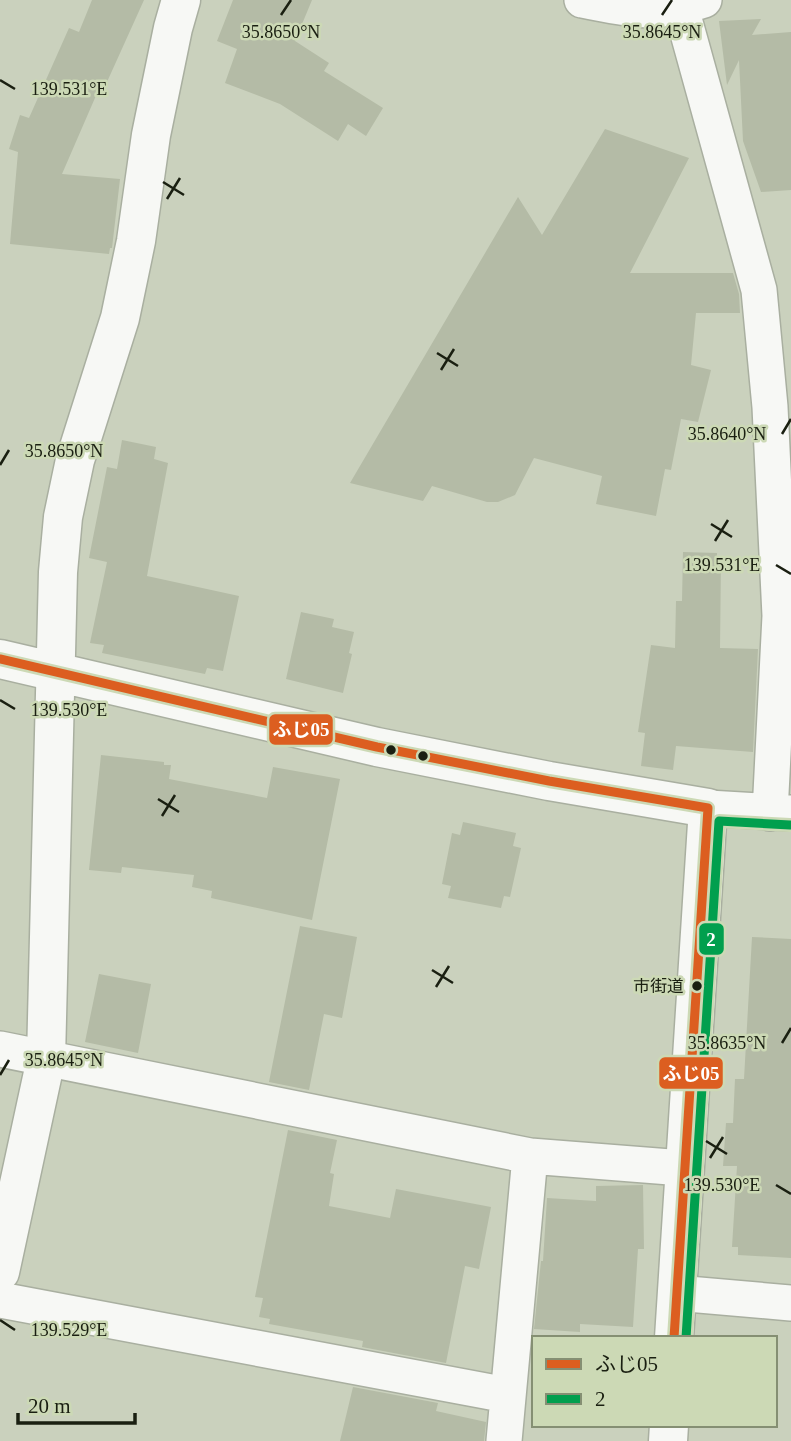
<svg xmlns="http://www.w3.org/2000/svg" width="791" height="1441" viewBox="0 0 791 1441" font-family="'Times New Roman','Noto Sans JP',serif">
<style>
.building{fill:#b4bba6}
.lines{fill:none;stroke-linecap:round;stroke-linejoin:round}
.street-casing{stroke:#a9afa0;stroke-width:38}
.secondary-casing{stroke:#a9afa0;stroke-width:41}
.street{stroke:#f7f8f5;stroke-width:35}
.secondary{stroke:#f7f8f5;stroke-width:38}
.bus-1-casing{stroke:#ccd9b5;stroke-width:14}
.bus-2-casing{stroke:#ccd9b5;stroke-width:14}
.bus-1{stroke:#dc5e20;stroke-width:9}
.bus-2{stroke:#019f4e;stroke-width:9}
.ticks{fill:none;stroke:#1a1f11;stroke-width:2.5}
.bus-dot{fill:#1a1f11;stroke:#ccd9b5;stroke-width:2.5}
.labels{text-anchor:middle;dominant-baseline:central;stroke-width:5;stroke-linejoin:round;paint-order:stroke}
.bus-label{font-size:17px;fill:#1a1f11;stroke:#ccd9b5;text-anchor:end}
.ticks-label{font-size:18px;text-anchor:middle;fill:#1a1f11;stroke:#ccd9b5;stroke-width:5;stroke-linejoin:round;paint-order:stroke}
.line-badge{stroke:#ccd9b5;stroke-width:2.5}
.badge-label{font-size:19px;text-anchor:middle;font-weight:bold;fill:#fff}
</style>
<rect width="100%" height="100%" fill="#cad1bd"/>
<path class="building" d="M 92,0 L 144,0 L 102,93 L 98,91 L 62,174 L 120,179 L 112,248 L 110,248 L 109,254 L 10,244 L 18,152 L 9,149 L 20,115 L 29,118 L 69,28 L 79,32 Z
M 233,0 L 312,0 L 295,41 L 329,63 L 324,71 L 383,108 L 366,136 L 348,124 L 338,141 L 280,104 L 225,83 L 237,49 L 217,41 Z
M 761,19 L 752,35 L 791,32 L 791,190 L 761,192 L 743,141 L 739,60 L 727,85 L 719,21 Z
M 605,129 L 689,158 L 630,273 L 733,273 L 739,294 L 740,313 L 696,313 L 691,365 L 711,370 L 698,422 L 681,419 L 671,470 L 665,469 L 656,516 L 596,504 L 602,476 L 534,458 L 515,495 L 498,502 L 487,502 L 432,486 L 423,501 L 350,483 L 518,197 L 542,235 Z
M 122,440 L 156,447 L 154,459 L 168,463 L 147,576 L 239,596 L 223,671 L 207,668 L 205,674 L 102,653 L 104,645 L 90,643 L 107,562 L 89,558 L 107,467 L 117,469 Z
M 683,552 L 717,553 L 717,557 L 721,557 L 720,648 L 758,649 L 753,752 L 676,746 L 673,770 L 641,766 L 645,733 L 638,732 L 651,645 L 675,648 L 676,601 L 682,601 Z
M 301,612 L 334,619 L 332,627 L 354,632 L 349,653 L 352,654 L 343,693 L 286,679 Z
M 101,755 L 164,762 L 164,765 L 171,765 L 169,779 L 267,798 L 273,767 L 340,779 L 312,920 L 211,898 L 212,891 L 192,887 L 194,875 L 122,867 L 121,873 L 89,870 Z
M 463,822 L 516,833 L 513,846 L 521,848 L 510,897 L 504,896 L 501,908 L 448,898 L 451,886 L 442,884 L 452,833 L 460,835 Z
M 300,926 L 357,937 L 342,1018 L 324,1014 L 309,1090 L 269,1082 Z
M 752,937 L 791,939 L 791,1258 L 738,1255 L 738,1247 L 732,1247 L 737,1166 L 723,1166 L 726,1123 L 733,1123 L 735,1079 L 744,1079 Z
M 99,974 L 151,984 L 138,1053 L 85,1042 Z
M 288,1130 L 337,1140 L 330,1173 L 334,1174 L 329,1206 L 390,1218 L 396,1189 L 491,1207 L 479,1269 L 465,1266 L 446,1363 L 362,1347 L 363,1341 L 269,1324 L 270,1319 L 259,1317 L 263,1298 L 255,1297 Z
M 643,1185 L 644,1249 L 638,1249 L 633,1327 L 580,1324 L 580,1332 L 534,1329 L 541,1261 L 543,1261 L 547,1198 L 596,1201 L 596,1186 Z
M 353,1387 L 438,1403 L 436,1411 L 486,1422 L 484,1441 L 340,1441 Z"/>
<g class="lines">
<g class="street-casing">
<path id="street" d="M 582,0 C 630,10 658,16 704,0
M 681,8 L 759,290 L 770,407 L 780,616 L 770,813
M 708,808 L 791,813
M 0,1049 L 530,1156 L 683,1168
M 676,1293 L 791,1303
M 0,1300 L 507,1395
M 504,1441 L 530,1156"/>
</g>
<g class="secondary-casing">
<path id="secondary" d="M 0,659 L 377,747 L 549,781 L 708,808 L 674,1338
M 0,1272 L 46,1059 L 58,572 L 63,517 L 75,460 L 120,318 L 136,241 L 151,135 L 173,28 L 181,0
M 668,1441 L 669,1425"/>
</g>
<use href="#street" class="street"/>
<use href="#secondary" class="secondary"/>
<g class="bus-1-casing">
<path id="bus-1" d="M 0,659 L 377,747 L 549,781 L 708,808
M 674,1338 L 708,808"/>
</g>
<g class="bus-2-casing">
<path id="bus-2" d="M 686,1338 L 719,821 L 790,825"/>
</g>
<use href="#bus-1" class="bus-1"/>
<use href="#bus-2" class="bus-2"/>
</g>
<path class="ticks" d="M 281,15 L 291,0M 662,15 L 672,0M 0,80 L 15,89M 163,182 L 184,195M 167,199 L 180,178M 437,353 L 458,366M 441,370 L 454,349M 782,434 L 791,419M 0,465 L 9,450M 711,524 L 732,537M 715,541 L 728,520M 776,565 L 791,574M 0,700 L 15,709M 158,799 L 179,812M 162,816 L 175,795M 432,970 L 453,983M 436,987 L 449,966M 782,1043 L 791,1028M 0,1075 L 9,1060M 706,1141 L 727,1154M 710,1158 L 723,1137M 776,1185 L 791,1194M 0,1320 L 15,1330"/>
<g class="bus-dot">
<circle cx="391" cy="750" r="6"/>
<circle cx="423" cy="756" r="6"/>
<circle cx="697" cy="986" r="6"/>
</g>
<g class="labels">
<g class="bus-label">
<text x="684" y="986">市街道</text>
</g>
</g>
<g class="ticks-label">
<text x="281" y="38">35.8650°N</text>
<text x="662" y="38">35.8645°N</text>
<text x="69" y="95">139.531°E</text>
<text x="727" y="440">35.8640°N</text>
<text x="64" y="457">35.8650°N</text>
<text x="722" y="571">139.531°E</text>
<text x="69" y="716">139.530°E</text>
<text x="727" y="1049">35.8635°N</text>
<text x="64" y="1066">35.8645°N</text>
<text x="722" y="1191">139.530°E</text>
<text x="69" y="1336">139.529°E</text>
</g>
<g class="line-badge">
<rect x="268" y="713" width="66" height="33" rx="7" fill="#dc5e20"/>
<rect x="698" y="922" width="27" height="34" rx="7" fill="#019f4e"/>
<rect x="658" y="1056" width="66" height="34" rx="7" fill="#dc5e20"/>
</g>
<g class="badge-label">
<text x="301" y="736">ふじ05</text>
<text x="711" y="946">2</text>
<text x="691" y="1080">ふじ05</text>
</g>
<rect x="532" y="1336" width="245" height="91" fill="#ccd9b5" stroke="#858f73" stroke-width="2"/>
<rect x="546" y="1359" width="35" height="10" fill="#dc5e20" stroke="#858f73" stroke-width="2"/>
<text x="595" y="1371" font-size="21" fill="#1a1f11">ふじ05</text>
<rect x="546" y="1394" width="35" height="10" fill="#019f4e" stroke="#858f73" stroke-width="2"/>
<text x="595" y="1406" font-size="21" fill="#1a1f11">2</text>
<path d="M18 1413v10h117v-10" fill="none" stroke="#1a1f11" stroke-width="3.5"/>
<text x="28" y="1413" font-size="21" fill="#1a1f11" stroke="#ccd9b5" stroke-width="5" paint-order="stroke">20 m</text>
</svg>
